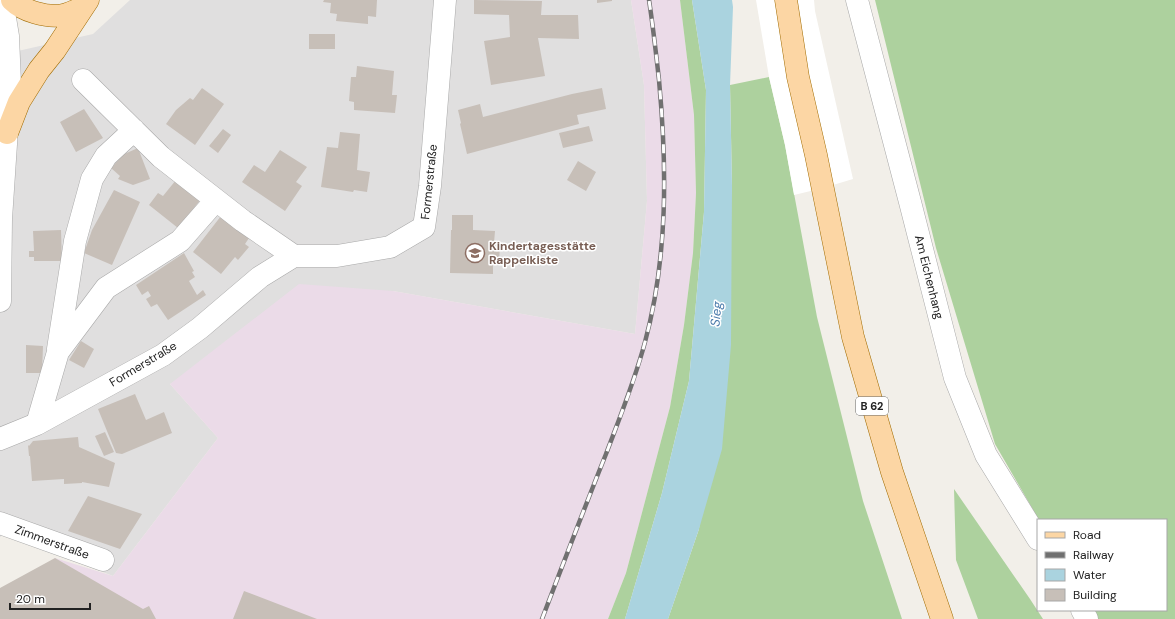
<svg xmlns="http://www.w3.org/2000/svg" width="1175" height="619" viewBox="0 0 1175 619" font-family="'DM Sans',sans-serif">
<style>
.residential{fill:#e0dfdf}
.industrial{fill:#ebdbe8}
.forest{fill:#add19e}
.water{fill:#aad3df}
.pier{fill:#fff}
.building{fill:#c7bfb8}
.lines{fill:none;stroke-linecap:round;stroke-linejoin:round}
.minor-casing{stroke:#a9a9a9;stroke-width:23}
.major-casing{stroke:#a06b00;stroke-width:23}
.minor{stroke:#fff;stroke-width:22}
.major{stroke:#fcd6a4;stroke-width:22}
.rail-casing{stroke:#707070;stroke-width:4.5}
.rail{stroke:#fff;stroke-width:3;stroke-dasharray:9;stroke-linecap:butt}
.labels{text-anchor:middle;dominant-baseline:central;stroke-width:3;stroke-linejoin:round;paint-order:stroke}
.shield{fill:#fff;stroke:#646464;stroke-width:1}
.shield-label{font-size:11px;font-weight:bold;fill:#222}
.street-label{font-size:12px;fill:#222;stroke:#fff}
.education-label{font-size:12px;font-weight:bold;fill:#785e54;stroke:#fff;text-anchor:start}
.water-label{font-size:13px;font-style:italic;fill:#4a7aab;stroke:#fff}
</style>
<rect width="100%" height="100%" fill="#f2efe9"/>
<path class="residential" d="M 130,0 L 631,0 L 644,85 L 647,201 L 635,334 L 393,291 L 170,384 L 218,438 L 113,576 L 4,534 L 0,537 L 0,55 L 93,34 Z"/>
<path class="industrial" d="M 631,0 L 680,0 L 694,115 L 696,193 L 693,253 L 684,325 L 670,407 L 626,573 L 608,619 L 0,619 L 55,558 L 113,576 L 218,438 L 170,384 L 299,284 L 393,291 L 635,334 L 647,201 L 644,85 Z"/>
<path class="forest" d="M 680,0 L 692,0 L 706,90 L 704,212 L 689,381 L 662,493 L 625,619 L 608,619 L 626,573 L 670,407 L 684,325 L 693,253 L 696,193 L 694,115 Z
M 875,0 L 1175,0 L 1175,619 L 1098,619 L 1092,610 L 1166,610 L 1166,520 L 1039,520 L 995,444 L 936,248 Z
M 769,77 L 785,145 L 817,317 L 863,501 L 902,619 L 668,619 L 699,529 L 732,186 L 730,85 Z
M 954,489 L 1030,599 L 1043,619 L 978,619 L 956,560 Z"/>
<path class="water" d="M 692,0 L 732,0 L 733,7 L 730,85 L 732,186 L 731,345 L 722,449 L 699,529 L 668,619 L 625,619 L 662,493 L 689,381 L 704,212 L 706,90 Z"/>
<path class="pier" d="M 756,0 L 814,0 L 815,11 L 853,179 L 823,188 L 794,195 L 785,145 L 769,77 Z"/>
<path class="building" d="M 324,0 L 377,0 L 376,17 L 368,16 L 368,24 L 336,21 L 337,14 L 330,13 L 331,3 L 323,2 Z
M 474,0 L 542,1 L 541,15 L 578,15 L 579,39 L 538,38 L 545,76 L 491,85 L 484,41 L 510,37 L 509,15 L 474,14 Z
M 597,0 L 612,0 L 612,1 L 597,3 Z
M 309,34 L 335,34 L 335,49 L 309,49 Z
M 357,66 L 394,71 L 392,95 L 397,95 L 395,113 L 354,110 L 354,102 L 349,101 L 351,77 L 356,77 Z
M 202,88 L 224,104 L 195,145 L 166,124 L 176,110 L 190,98 L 193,100 Z
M 602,88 L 606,109 L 577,115 L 579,124 L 467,154 L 460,124 L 461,123 L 458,110 L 480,104 L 483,117 L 572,94 Z
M 84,109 L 103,138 L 76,152 L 60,122 Z
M 589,126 L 593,141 L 563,148 L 559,133 Z
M 223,129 L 231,135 L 218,153 L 209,146 Z
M 340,132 L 360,134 L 357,170 L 370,172 L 367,192 L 354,190 L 353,192 L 321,187 L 327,147 L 338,148 Z
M 138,148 L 150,179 L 133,185 L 118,179 L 120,176 L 111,168 L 122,156 L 122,155 Z
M 280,150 L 307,167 L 296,182 L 302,186 L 285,211 L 242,182 L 254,165 L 265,172 Z
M 578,161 L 596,172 L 586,191 L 567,180 Z
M 176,180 L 201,199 L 178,228 L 149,205 L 158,193 L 163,196 Z
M 114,190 L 140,202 L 112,265 L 84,253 L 92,230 Z
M 452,215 L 473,215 L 473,230 L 495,231 L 494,243 L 500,243 L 499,264 L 493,264 L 493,274 L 450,273 L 451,230 L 452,230 Z
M 221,216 L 249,238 L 245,244 L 249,247 L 238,260 L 235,257 L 221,274 L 193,252 Z
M 61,230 L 62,261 L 34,261 L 34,257 L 29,257 L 29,251 L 34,251 L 33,231 Z
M 184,253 L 194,271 L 192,272 L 195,277 L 189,281 L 197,295 L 203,290 L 206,295 L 168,320 L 157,304 L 151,307 L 146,299 L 151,296 L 148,291 L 142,295 L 136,285 Z
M 81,341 L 94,349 L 84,368 L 69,360 Z
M 26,345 L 43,346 L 42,373 L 26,373 Z
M 135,394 L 146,420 L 164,412 L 172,433 L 122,454 L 116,453 L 98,409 Z
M 105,432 L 114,452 L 104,456 L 95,436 Z
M 78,437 L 79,447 L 115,463 L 109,487 L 82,482 L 82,483 L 64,484 L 64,479 L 32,481 L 30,456 L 29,456 L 28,445 L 29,446 L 33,441 Z
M 88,496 L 142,514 L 120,549 L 68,531 Z
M 55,558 L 143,609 L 149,606 L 156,619 L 0,619 L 0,588 Z
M 244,591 L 317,619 L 233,619 Z"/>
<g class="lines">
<g class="minor-casing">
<path id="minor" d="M 857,0 L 910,202 L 955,378 L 986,455 L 1038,539
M 83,80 L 161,157 L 243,221 L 294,256
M 0,301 L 1,219 L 10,84 L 8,36 L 2,0
M 58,349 L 75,241 L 92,179 L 106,156 L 134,130
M 37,424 L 58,352 L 106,288 L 180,241 L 216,200
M 0,439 L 37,424 L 163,355 L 200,328 L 260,277 L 294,256 L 337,256 L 390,247 L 424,227 L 430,186 L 445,0
M 0,523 L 103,560
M 1082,610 L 1087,619"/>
</g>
<g class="major-casing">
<path id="major" d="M 12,0 C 23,11 47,18 63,15 C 69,14 77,10 83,7
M 786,0 L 798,77 L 816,155 L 853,337 L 892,472 L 942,619
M 7,133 L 19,102 L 39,70 L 55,50 L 88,0"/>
</g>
<use href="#minor" class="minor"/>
<use href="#major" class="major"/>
<g class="rail-casing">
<path id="rail" d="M 542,619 C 563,564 584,509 606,454 C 620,417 635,380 645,342 C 668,257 667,167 659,80 C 656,53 653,26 649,0"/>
</g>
<use href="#rail" class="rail"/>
</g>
<defs>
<g id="school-ring" transform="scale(1)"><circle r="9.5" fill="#fff" stroke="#8d6e63" stroke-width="1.5"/><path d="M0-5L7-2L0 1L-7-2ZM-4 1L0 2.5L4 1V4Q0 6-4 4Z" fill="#8d6e63"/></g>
</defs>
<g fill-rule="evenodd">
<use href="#school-ring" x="475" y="253"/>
</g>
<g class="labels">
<rect class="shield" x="856" y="397" width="32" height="18" rx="3"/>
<g class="shield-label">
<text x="872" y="406">B 62</text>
</g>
<g class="street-label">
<text transform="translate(429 182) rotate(-84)">Formerstraße</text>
<text transform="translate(929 277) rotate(76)">Am Eichenhang</text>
<text transform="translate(143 364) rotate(-31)">Formerstraße</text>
<text transform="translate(52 542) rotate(20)">Zimmerstraße</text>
</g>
<g class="education-label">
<text x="489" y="246">Kindertagesstätte<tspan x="489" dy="14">Rappelkiste</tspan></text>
</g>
<g class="water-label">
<text transform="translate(716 314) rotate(-84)">Sieg</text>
</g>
</g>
<rect x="1037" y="519" width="130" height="92" fill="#ffffff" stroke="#a7a7a7"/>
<rect x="1045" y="532" width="20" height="6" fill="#fcd6a4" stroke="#a7a7a7"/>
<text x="1073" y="539" font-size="12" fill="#222222">Road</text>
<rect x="1045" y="552" width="20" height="6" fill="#707070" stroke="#a7a7a7"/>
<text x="1073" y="559" font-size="12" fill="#222222">Railway</text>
<rect x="1045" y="569" width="20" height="12" fill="#aad3df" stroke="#a7a7a7"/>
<text x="1073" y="579" font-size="12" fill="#222222">Water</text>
<rect x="1045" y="589" width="20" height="12" fill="#c7bfb8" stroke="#a7a7a7"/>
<text x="1073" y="599" font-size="12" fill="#222222">Building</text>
<path d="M10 603v6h80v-6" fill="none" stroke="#222222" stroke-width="2"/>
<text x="16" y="603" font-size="12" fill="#222222" stroke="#ffffff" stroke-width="3" paint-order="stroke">20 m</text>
</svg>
